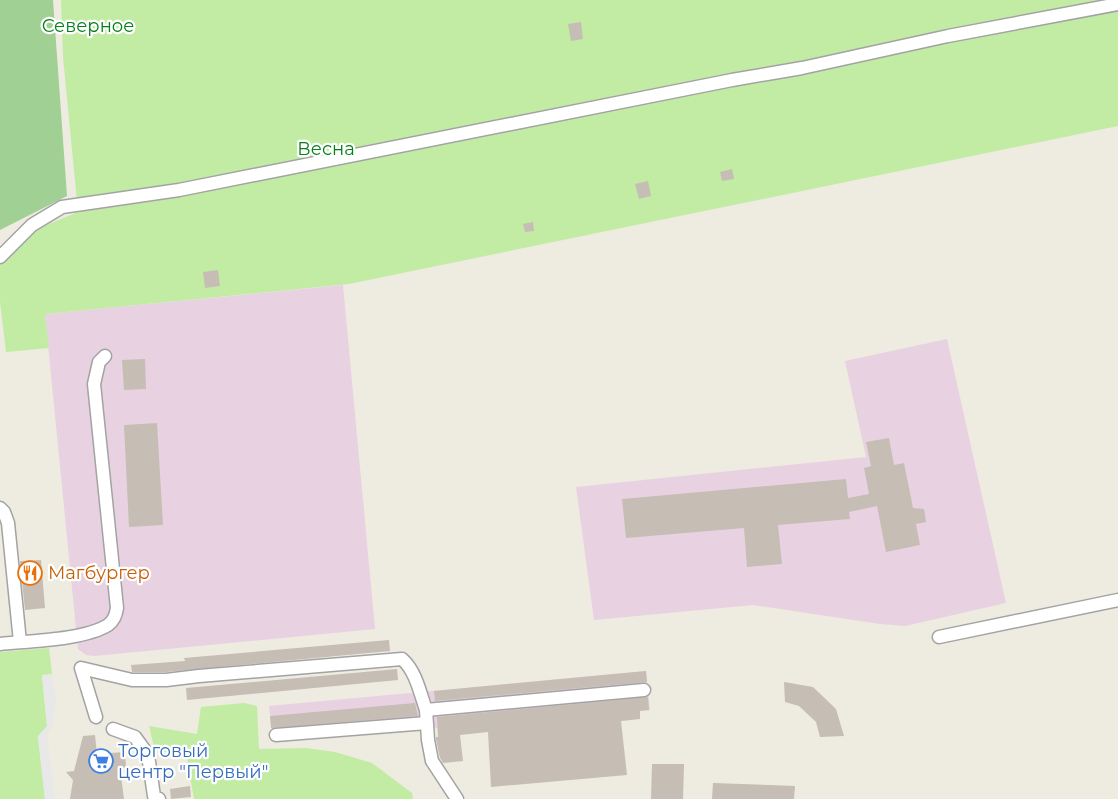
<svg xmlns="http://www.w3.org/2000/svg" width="1118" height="799" viewBox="0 0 1118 799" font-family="Montserrat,sans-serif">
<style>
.industrial{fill:#e8d2e2}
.grass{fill:#c2eca3}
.forest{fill:#a0d093}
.parking{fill:#e8e8e8}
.building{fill:#c6bdb4}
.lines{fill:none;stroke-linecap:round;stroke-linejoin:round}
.minor-casing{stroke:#a3a3a3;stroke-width:15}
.minor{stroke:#fff;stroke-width:12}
.labels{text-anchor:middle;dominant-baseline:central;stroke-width:4.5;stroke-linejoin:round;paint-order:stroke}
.park-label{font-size:18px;fill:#057f18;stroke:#fff}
.food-label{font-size:18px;fill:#c56008;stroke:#fff;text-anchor:start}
.shop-label{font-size:18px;fill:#366cbe;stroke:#fff;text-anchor:start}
</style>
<rect width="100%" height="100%" fill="#eeebe1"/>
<path class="industrial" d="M 343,285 L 375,629 L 94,656 L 86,655 L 78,649 L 45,314 Z
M 947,339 L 1006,603 L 905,626 L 880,624 L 753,605 L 594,620 L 576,487 L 866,457 L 845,361 Z
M 646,671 L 650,710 L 273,742 L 269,706 Z"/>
<path class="grass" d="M 61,0 L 1118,0 L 1118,126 L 349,284 L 45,314 L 49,348 L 6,352 L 0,302 L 0,265 L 2,258 L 29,232 L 78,212 L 63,57 Z
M 49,648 L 52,674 L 42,676 L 47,726 L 38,737 L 45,799 L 0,799 L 0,652 Z
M 244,703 L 257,706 L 259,749 L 306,748 L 335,752 L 372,763 L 412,793 L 413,799 L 194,799 L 186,753 L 155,751 L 149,726 L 197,734 L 201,707 Z"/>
<path class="forest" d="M 0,0 L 53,0 L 67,196 L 0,230 Z"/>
<path class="parking" d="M 52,674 L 56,702 L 52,728 L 47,736 L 55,799 L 45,799 L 38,736 L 47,726 L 42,675 Z"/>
<path class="building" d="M 581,22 L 583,39 L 571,41 L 568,24 Z
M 732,169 L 734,179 L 722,181 L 720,172 Z
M 648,181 L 651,196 L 639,199 L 635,184 Z
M 533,222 L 534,231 L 525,232 L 523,224 Z
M 218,270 L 220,286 L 205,288 L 203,272 Z
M 145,359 L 146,389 L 124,390 L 122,360 Z
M 157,423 L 163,525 L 129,527 L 124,425 Z
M 889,438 L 894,465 L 904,463 L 913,508 L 924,509 L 926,522 L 916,524 L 920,545 L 886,552 L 877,506 L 849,512 L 850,519 L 778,525 L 782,564 L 747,567 L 744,528 L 626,538 L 622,499 L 846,479 L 848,498 L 869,494 L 864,468 L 871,466 L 866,442 Z
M 41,560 L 45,608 L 25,610 L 20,561 Z
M 389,640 L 390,651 L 166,672 L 132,672 L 131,665 L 185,661 L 184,658 Z
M 397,669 L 398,680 L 187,700 L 186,688 Z
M 646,671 L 647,682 L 435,701 L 434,691 Z
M 784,682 L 813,687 L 836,709 L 844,736 L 820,737 L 816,722 L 799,706 L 785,702 Z
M 648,697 L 649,710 L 640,711 L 640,719 L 621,721 L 627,775 L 491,787 L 488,732 L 460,735 L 463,761 L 443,763 L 440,758 L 436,739 L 436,737 L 438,737 L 437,717 Z
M 415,703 L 418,716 L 271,728 L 270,716 Z
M 95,735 L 97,754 L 125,752 L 126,767 L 120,768 L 124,799 L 70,799 L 73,780 L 66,772 L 74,771 L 83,736 Z
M 652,764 L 684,764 L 683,799 L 651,799 Z
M 713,783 L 795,786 L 794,799 L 712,799 Z
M 190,786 L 191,797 L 171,799 L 170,789 Z"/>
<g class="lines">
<g class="minor-casing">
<path id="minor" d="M 0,257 L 32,225 L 62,207 L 179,190 L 732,80 L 802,68 L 948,36 L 1118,4
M 0,508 L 4,512 L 8,523 L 20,642
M 939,637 L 1118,600
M 0,644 C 29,641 84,640 108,625 C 114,621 116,615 117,608 L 94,384 L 99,362 L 105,356
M 96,717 L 81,668 L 132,680 L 166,680 L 199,676 L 402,659 C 416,671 420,693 426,710
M 113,729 L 135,737 L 148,755 L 154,796 L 159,799
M 276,735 L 427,723
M 457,799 L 432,761 L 428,740 L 426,710 L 644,690"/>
</g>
<use href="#minor" class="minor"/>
</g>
<defs>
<g id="restaurant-ring" transform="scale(1.25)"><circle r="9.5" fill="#fff" stroke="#e8710a" stroke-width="1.5"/><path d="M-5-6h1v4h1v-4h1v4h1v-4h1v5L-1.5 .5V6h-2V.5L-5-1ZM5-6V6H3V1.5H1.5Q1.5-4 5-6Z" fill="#e8710a"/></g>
<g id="supermarket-ring" transform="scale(1.25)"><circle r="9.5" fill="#fff" stroke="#3f7fe0" stroke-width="1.5"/><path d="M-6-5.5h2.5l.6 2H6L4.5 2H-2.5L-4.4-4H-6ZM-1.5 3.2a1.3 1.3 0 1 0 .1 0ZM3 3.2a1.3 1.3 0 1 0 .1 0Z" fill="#3f7fe0"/></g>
</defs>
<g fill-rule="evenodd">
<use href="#restaurant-ring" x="30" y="573"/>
<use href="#supermarket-ring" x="101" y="761"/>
</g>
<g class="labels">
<g class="park-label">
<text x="88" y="26">Северное</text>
<text x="326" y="149">Весна</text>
</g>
<g class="food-label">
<text x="48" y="573">Магбургер</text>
</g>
<g class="shop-label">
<text x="118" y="751">Торговый<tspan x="118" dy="21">центр "Первый"</tspan></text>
</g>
</g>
</svg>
